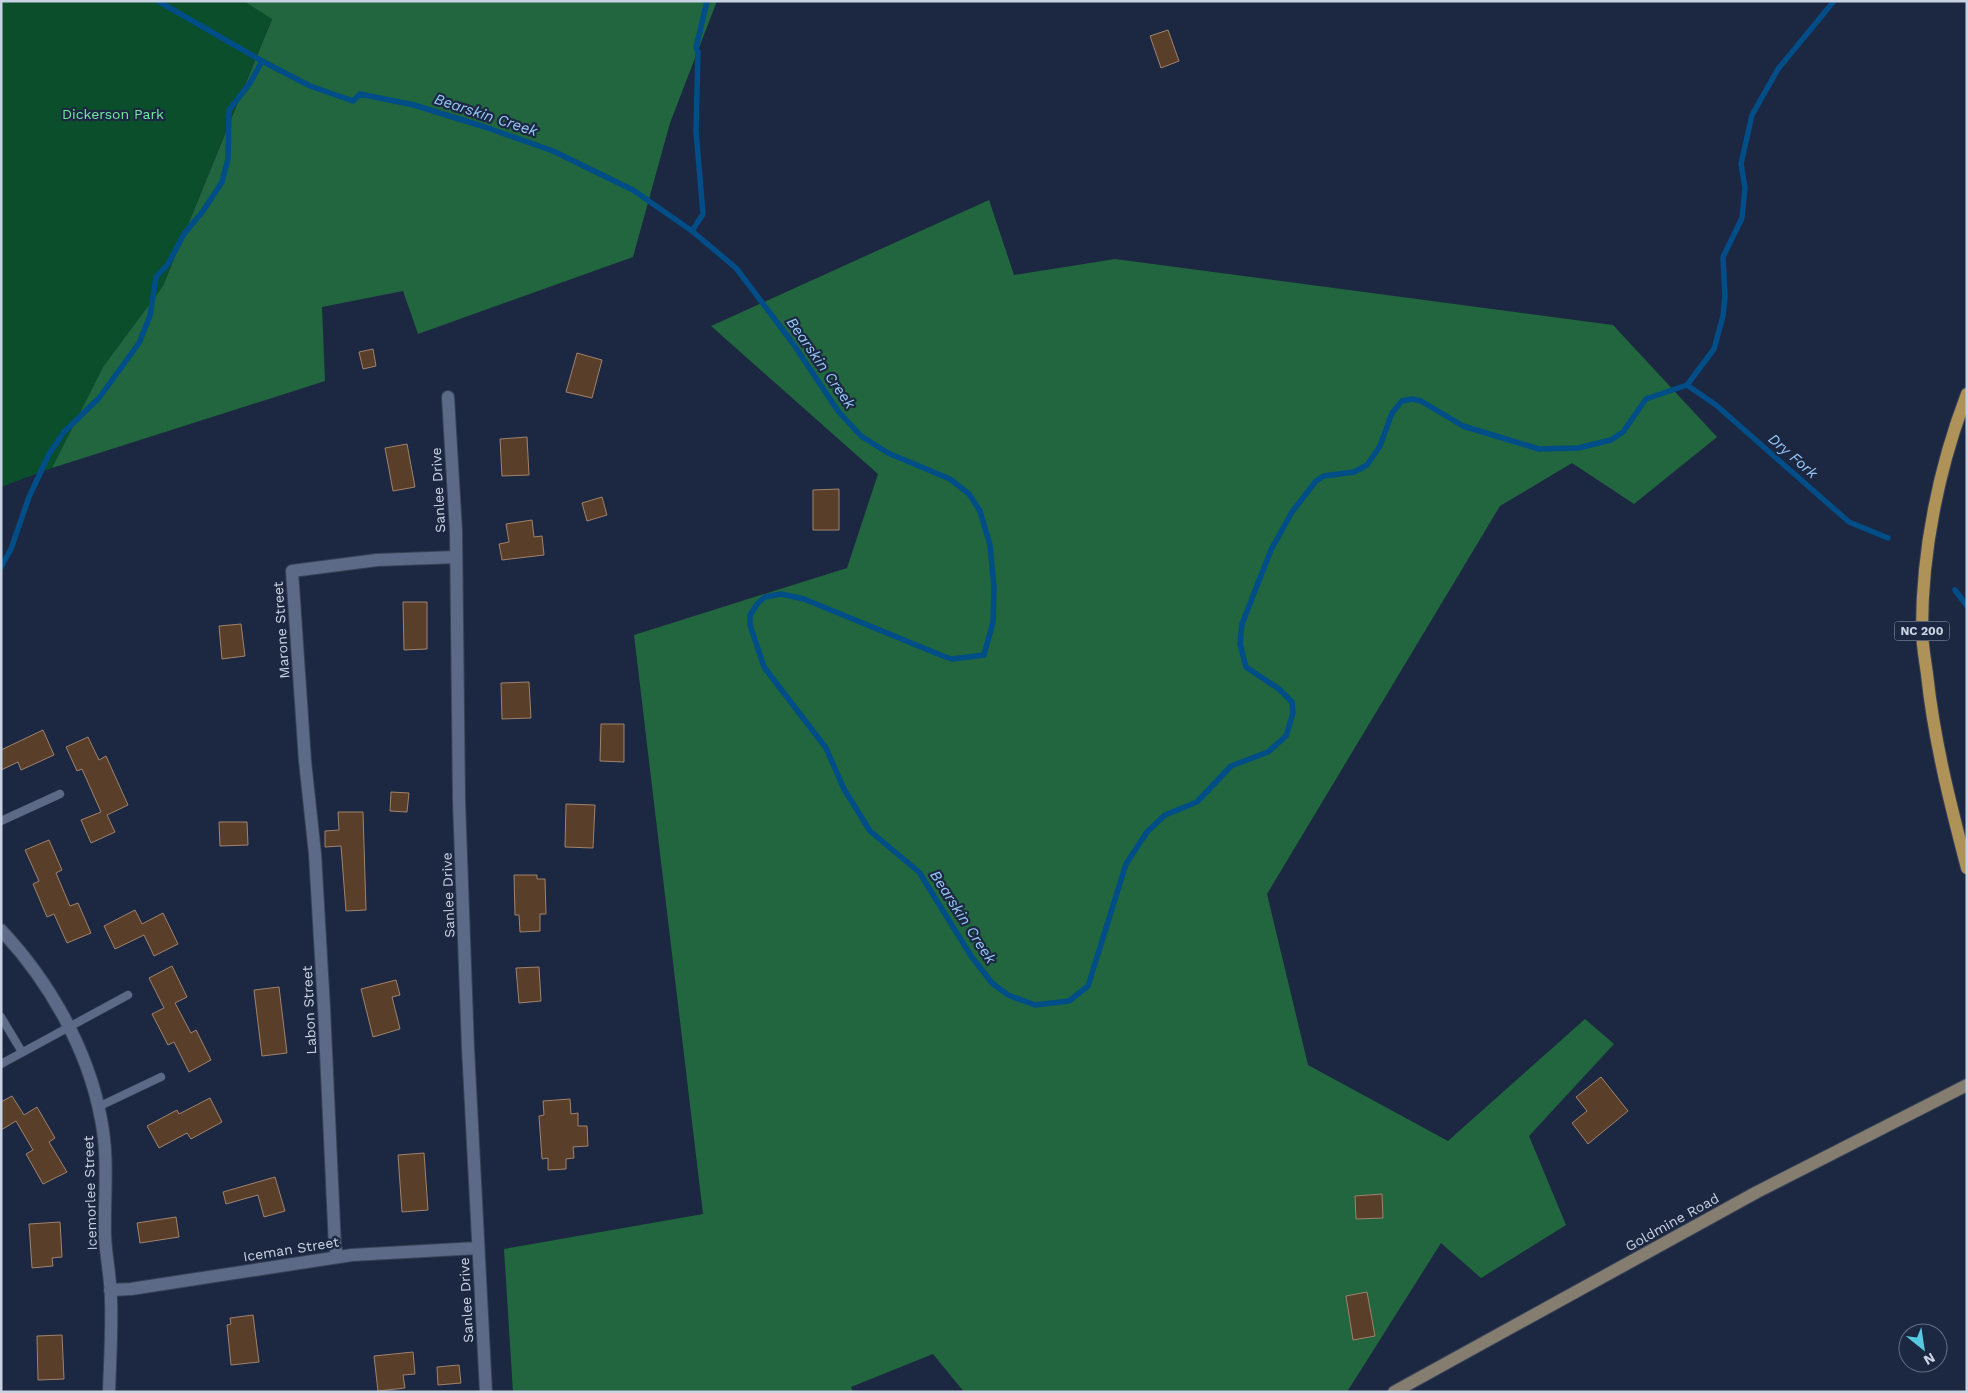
<svg xmlns="http://www.w3.org/2000/svg" width="1968" height="1393" viewBox="0 0 1968 1393" font-family="'Work Sans',sans-serif">
<style>
.green{fill:#0a4e2b}
.forest{fill:#21663e}
.lines{fill:none;stroke-linecap:round;stroke-linejoin:round}
.stream{stroke:#004d88;stroke-width:5.5}
.building{fill:#593f2a;stroke:#a0826c}
.lane-casing{stroke:#394357;stroke-width:9}
.street-casing{stroke:#394357;stroke-width:14}
.secondary-casing{stroke:#394357;stroke-width:14}
.primary-casing{stroke:#394357;stroke-width:14}
.lane{stroke:#5c6a87;stroke-width:8}
.street{stroke:#5c6a87;stroke-width:12}
.secondary{stroke:#857e70;stroke-width:12}
.primary{stroke:#af9258;stroke-width:12}
.labels{text-anchor:middle;dominant-baseline:central;stroke-width:4.5;stroke-linejoin:round;paint-order:stroke}
.shield{fill:#1c2841;stroke:#96a0b2;stroke-width:1}
.shield-label{font-size:12px;font-weight:bold;fill:#cad3e3}
.park-label{font-size:14px;fill:#74e9a0;stroke:#1c2841}
.street-label{font-size:14px;fill:#cad3e3;stroke:#1c2841}
.water-label{font-size:15px;font-style:italic;fill:#96c8fb;stroke:#1c2841}
</style>
<rect width="100%" height="100%" fill="#1c2841"/>
<path class="green" d="M 1,1 L 244,1 L 272,18 L 163,286 L 103,367 L 52,468 L 1,487 Z"/>
<path class="forest" d="M 244,1 L 717,1 L 670,123 L 633,257 L 418,334 L 403,291 L 322,307 L 325,381 L 52,468 L 103,367 L 163,286 L 272,19 Z
M 989,200 L 1014,275 L 1115,259 L 1613,325 L 1717,437 L 1634,504 L 1572,463 L 1500,506 L 1267,894 L 1308,1065 L 1448,1141 L 1585,1019 L 1614,1044 L 1529,1136 L 1566,1225 L 1481,1278 L 1441,1243 L 1347,1392 L 964,1392 L 933,1354 L 851,1387 L 853,1392 L 513,1392 L 504,1249 L 703,1214 L 634,635 L 847,568 L 878,474 L 711,326 Z"/>
<g class="lines">
<path class="stream" d="M 158,1 L 262,61 L 310,86 L 353,101 L 360,94 L 414,105 L 485,127 L 553,151 L 633,190 L 692,231 L 736,268 L 792,342 L 838,411 L 861,436 L 888,453 L 950,479 L 969,494 L 980,511 L 990,545 L 994,587 L 993,622 L 984,655 L 952,659 L 943,656 L 804,599 L 781,594 L 765,597 L 758,603 L 750,615 L 750,625 L 764,667 L 826,748 L 844,789 L 870,831 L 919,872 L 971,956 L 992,983 L 1008,995 L 1035,1005 L 1069,1001 L 1088,986 L 1126,864 L 1147,832 L 1165,815 L 1197,802 L 1231,766 L 1268,752 L 1286,736 L 1293,713 L 1292,702 L 1279,689 L 1246,667 L 1240,644 L 1242,624 L 1271,550 L 1292,512 L 1316,481 L 1324,476 L 1354,472 L 1367,465 L 1380,446 L 1392,413 L 1402,401 L 1412,399 L 1421,401 L 1463,426 L 1539,449 L 1578,448 L 1611,440 L 1623,432 L 1646,399 L 1687,385 L 1714,349 L 1723,316 L 1725,297 L 1723,257 L 1742,218 L 1745,188 L 1741,164 L 1752,115 L 1778,69 L 1834,1
M 692,231 L 703,214 L 696,131 L 698,52 L 696,48 L 707,1
M 1687,385 L 1716,405 L 1849,522 L 1888,538
M 1,567 L 11,549 L 29,497 L 49,454 L 64,432 L 99,398 L 139,343 L 150,316 L 156,277 L 168,264 L 184,234 L 203,211 L 222,182 L 228,159 L 229,110 L 250,83 L 262,61
M 1955,590 L 1967,606"/>
</g>
<path class="building" d="M 1168,30 L 1179,61 L 1161,68 L 1150,36 Z
M 373,349 L 376,366 L 363,369 L 359,352 Z
M 577,353 L 602,360 L 592,398 L 566,392 Z
M 527,437 L 529,475 L 502,476 L 500,439 Z
M 407,444 L 415,487 L 393,491 L 385,448 Z
M 839,489 L 839,530 L 813,530 L 813,490 Z
M 602,497 L 607,515 L 587,521 L 582,503 Z
M 532,520 L 534,537 L 542,536 L 544,555 L 502,560 L 499,544 L 509,542 L 506,524 Z
M 403,602 L 427,602 L 427,649 L 404,650 Z
M 241,624 L 245,656 L 222,659 L 219,626 Z
M 529,682 L 531,718 L 502,719 L 501,683 Z
M 601,724 L 624,724 L 624,762 L 600,761 Z
M 43,730 L 54,755 L 21,770 L 18,762 L 1,770 L 1,750 Z
M 88,737 L 99,760 L 106,756 L 128,805 L 107,815 L 115,832 L 91,843 L 81,820 L 101,812 L 82,769 L 77,771 L 66,747 Z
M 391,792 L 409,793 L 407,812 L 390,811 Z
M 566,804 L 595,805 L 593,848 L 565,847 Z
M 338,812 L 363,812 L 366,910 L 346,911 L 341,846 L 325,847 L 325,831 L 339,830 Z
M 219,822 L 247,822 L 248,845 L 220,846 Z
M 49,840 L 62,870 L 56,873 L 70,906 L 78,903 L 91,933 L 67,943 L 54,914 L 47,917 L 33,884 L 39,881 L 25,850 Z
M 514,875 L 537,875 L 537,879 L 545,879 L 546,914 L 540,914 L 540,931 L 520,932 L 519,915 L 515,915 Z
M 135,910 L 142,924 L 163,913 L 178,944 L 154,956 L 144,935 L 115,949 L 104,926 Z
M 172,966 L 187,997 L 175,1003 L 191,1033 L 196,1030 L 211,1060 L 189,1072 L 174,1042 L 168,1045 L 152,1014 L 164,1008 L 149,978 Z
M 539,967 L 541,1001 L 519,1003 L 516,968 Z
M 396,980 L 400,995 L 392,997 L 400,1029 L 373,1037 L 361,989 Z
M 279,987 L 287,1053 L 262,1056 L 254,990 Z
M 1601,1077 L 1628,1111 L 1588,1144 L 1572,1123 L 1587,1111 L 1576,1097 Z
M 12,1096 L 24,1115 L 37,1107 L 55,1138 L 49,1142 L 67,1172 L 43,1184 L 26,1154 L 33,1150 L 16,1121 L 1,1130 L 1,1102 Z
M 210,1098 L 222,1122 L 191,1139 L 187,1133 L 159,1148 L 147,1126 L 177,1110 L 179,1114 Z
M 570,1099 L 571,1114 L 578,1113 L 578,1126 L 587,1126 L 588,1146 L 573,1147 L 574,1158 L 566,1159 L 566,1169 L 548,1170 L 548,1158 L 542,1159 L 539,1116 L 544,1115 L 543,1101 Z
M 424,1153 L 428,1210 L 402,1212 L 398,1155 Z
M 275,1177 L 285,1211 L 264,1217 L 258,1195 L 226,1204 L 223,1192 Z
M 1382,1194 L 1383,1218 L 1356,1219 L 1355,1196 Z
M 176,1217 L 179,1237 L 140,1243 L 137,1223 Z
M 60,1222 L 62,1257 L 52,1258 L 53,1266 L 32,1268 L 29,1224 Z
M 1367,1292 L 1375,1336 L 1353,1340 L 1346,1296 Z
M 253,1315 L 259,1362 L 231,1365 L 227,1325 L 231,1324 L 230,1318 Z
M 62,1335 L 64,1379 L 38,1380 L 37,1336 Z
M 413,1352 L 415,1374 L 403,1375 L 405,1388 L 378,1391 L 374,1356 Z
M 459,1365 L 461,1383 L 438,1385 L 437,1367 Z"/>
<g class="lines">
<g class="lane-casing">
<path id="lane" d="M 1,821 L 60,794
M 1,1017 L 22,1052
M 1,1064 L 128,995
M 98,1107 L 161,1077"/>
</g>
<g class="street-casing">
<path id="street" d="M 448,397 L 456,531 L 459,802 L 468,1048 L 486,1392
M 1,930 C 49,981 88,1049 101,1119 C 109,1158 104,1197 105,1236 C 106,1258 111,1279 111,1301 C 112,1331 110,1361 109,1392
M 338,1257 L 335,1247 L 324,1008 L 315,854 L 305,761 L 292,571 L 377,560 L 456,557
M 110,1290 L 131,1289 L 352,1255 L 478,1248"/>
</g>
<g class="secondary-casing">
<path id="secondary" d="M 1394,1392 L 1757,1192 L 1967,1085"/>
</g>
<g class="primary-casing">
<path id="primary" d="M 1967,394 C 1939,467 1922,550 1922,629 C 1922,644 1925,659 1927,674 C 1934,740 1950,803 1967,868"/>
</g>
<use href="#lane" class="lane"/>
<use href="#street" class="street"/>
<use href="#secondary" class="secondary"/>
<use href="#primary" class="primary"/>
</g>
<g class="labels">
<rect class="shield" x="1894.5" y="621.5" width="55" height="19" rx="4"/>
<g class="shield-label">
<text x="1922" y="631">NC 200</text>
</g>
<g class="park-label">
<text x="113" y="114">Dickerson Park</text>
</g>
<g class="street-label">
<text transform="translate(438 490) rotate(-93)">Sanlee Drive</text>
<text transform="translate(281 630) rotate(-94)">Marone Street</text>
<text transform="translate(448 895) rotate(-92)">Sanlee Drive</text>
<text transform="translate(309 1010) rotate(-93)">Labon Street</text>
<text transform="translate(90 1193) rotate(-92)">Icemorlee Street</text>
<text transform="translate(1672 1222) rotate(-29)">Goldmine Road</text>
<text transform="translate(291 1249) rotate(-9)">Iceman Street</text>
<text transform="translate(466 1300) rotate(-93)">Sanlee Drive</text>
</g>
<g class="water-label">
<text transform="translate(486 115) rotate(18)">Bearskin Creek</text>
<text transform="translate(821 363) rotate(55)">Bearskin Creek</text>
<text transform="translate(1793 456) rotate(41)">Dry Fork</text>
<text transform="translate(963 917) rotate(57)">Bearskin Creek</text>
</g>
</g>
<rect width="1968" height="1393" fill="none" stroke="#cad3e3" stroke-width="5"/>
<g transform="translate(1923 1348) rotate(150)"><circle r="24" fill="#1c2841" stroke="#626c82"/>
<path d="M0-4L9 19L0 12L-9 19Z" fill="#56c9e1"/>
<text y="-8" font-size="14" font-weight="bold" text-anchor="middle" fill="#cad3e3">N</text>
</g>
</svg>
